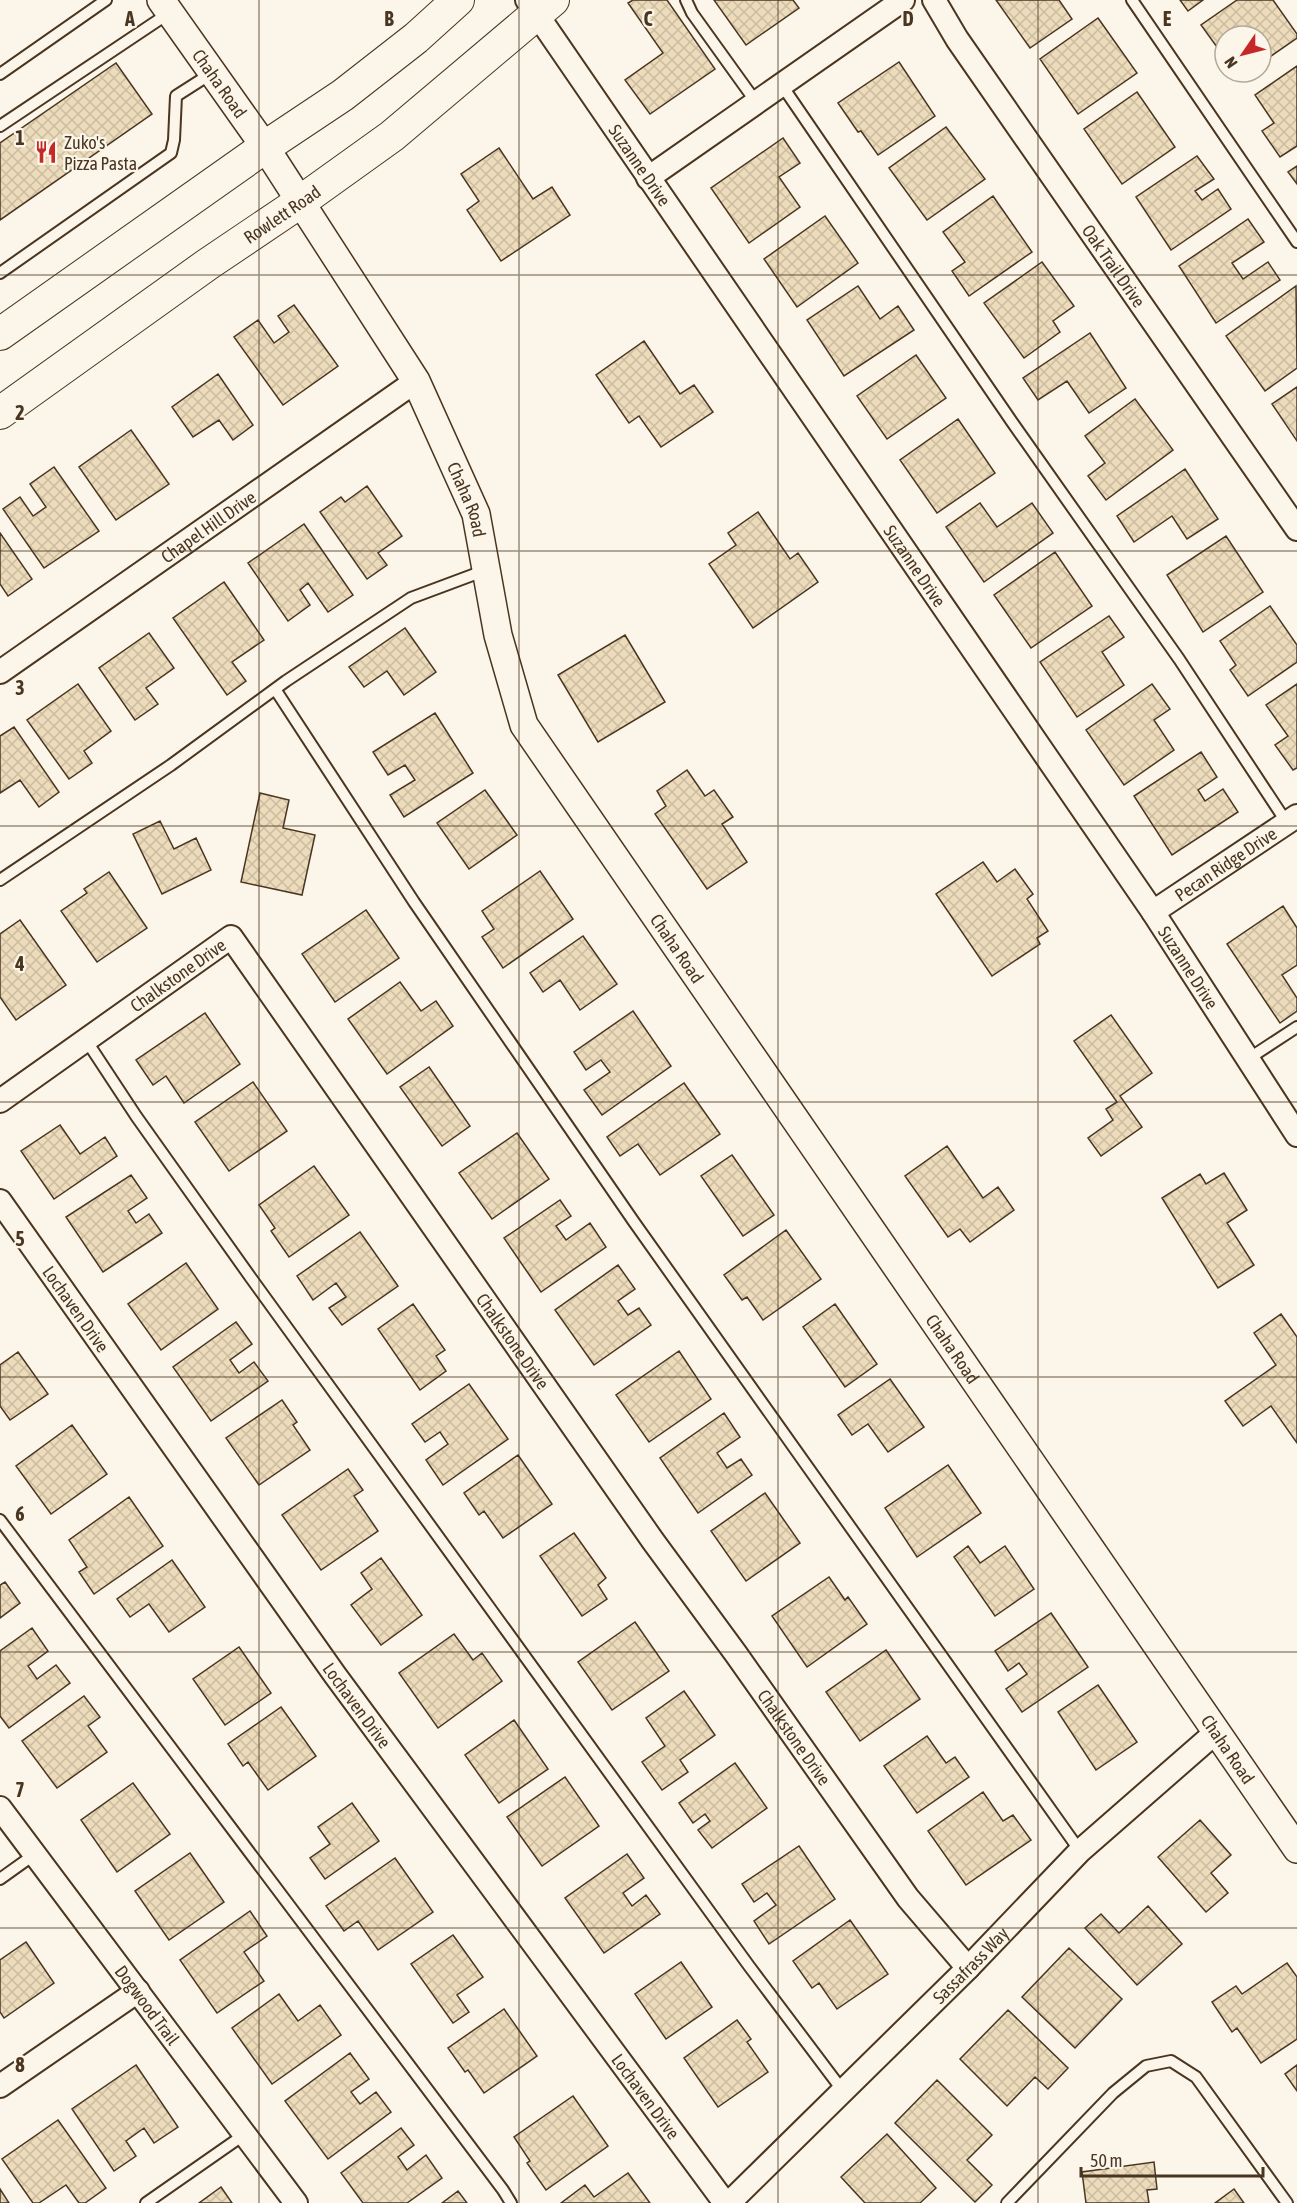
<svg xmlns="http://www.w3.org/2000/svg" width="1297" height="2203" viewBox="0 0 1297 2203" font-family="'Asap Condensed',sans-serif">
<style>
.building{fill:url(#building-cross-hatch);stroke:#4a3520;stroke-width:1.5}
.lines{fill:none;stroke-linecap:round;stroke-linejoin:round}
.service-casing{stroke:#4a3520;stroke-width:14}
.minor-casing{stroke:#4a3520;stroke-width:26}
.tertiary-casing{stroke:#4a3520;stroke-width:30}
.secondary-casing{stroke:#4a3520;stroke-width:34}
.service{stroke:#fbf6e9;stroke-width:10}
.minor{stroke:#fbf6e9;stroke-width:22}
.tertiary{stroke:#fbf6e9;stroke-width:27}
.secondary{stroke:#fbf6e9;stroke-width:32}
.grid{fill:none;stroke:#4a3520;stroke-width:1.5;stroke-opacity:0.55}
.labels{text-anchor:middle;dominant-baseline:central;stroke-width:4.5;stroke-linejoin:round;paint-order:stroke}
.street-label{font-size:18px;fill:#4a3520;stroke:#fbf6e9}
.poi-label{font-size:18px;fill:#4a3520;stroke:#fbf6e9;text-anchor:start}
.grid-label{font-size:20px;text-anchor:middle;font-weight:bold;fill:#4a3520;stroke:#fbf6e9;stroke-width:4.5;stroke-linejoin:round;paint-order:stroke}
</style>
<defs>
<pattern id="building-cross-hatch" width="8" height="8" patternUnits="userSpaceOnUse" patternTransform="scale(1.5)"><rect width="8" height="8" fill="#ecdcbc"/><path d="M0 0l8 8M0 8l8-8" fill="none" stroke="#ccbda1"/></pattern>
</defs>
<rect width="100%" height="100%" fill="#fbf6e9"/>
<path class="building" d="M 633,0 L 667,0 L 715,69 L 650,114 L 625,80 L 663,53 L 628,3 Z
M 714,0 L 793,0 L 799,8 L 746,45 Z
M 996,0 L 1059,0 L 1072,19 L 1030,48 Z
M 1180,0 L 1203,0 L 1188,11 Z
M 1237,0 L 1273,0 L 1297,34 L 1297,38 L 1261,63 L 1261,36 L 1225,36 L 1225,55 L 1224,53 L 1222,54 L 1201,25 Z
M 1098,18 L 1137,73 L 1078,114 L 1040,59 Z
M 899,62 L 935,116 L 878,155 L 861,131 L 858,132 L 838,103 Z
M 116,63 L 152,114 L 0,220 L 0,143 Z
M 1297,66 L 1297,146 L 1280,157 L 1262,131 L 1274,123 L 1255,95 Z
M 1137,92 L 1175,147 L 1122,184 L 1084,129 Z
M 946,127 L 985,179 L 927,220 L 889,168 Z
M 783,138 L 800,163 L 779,177 L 800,207 L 749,243 L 711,188 Z
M 499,148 L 533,199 L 552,187 L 570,215 L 501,261 L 467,210 L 479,201 L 461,174 Z
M 1197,156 L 1214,179 L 1195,191 L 1202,200 L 1218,189 L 1231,209 L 1171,250 L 1136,197 Z
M 1297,166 L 1297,184 L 1288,172 Z
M 993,196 L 1032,252 L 969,296 L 952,271 L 965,262 L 943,232 Z
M 825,216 L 858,263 L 797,307 L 764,259 Z
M 1248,219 L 1264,242 L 1232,263 L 1243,279 L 1268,262 L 1280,280 L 1216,323 L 1179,266 Z
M 1042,262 L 1074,306 L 1053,321 L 1060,332 L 1024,358 L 984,303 Z
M 858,286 L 880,319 L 898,306 L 914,330 L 844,376 L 807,320 Z
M 1296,286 L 1297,368 L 1265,391 L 1226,336 Z
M 294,305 L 338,366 L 283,405 L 234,337 L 258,320 L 274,343 L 289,332 L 278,316 Z
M 1090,333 L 1126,388 L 1089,413 L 1067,381 L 1038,400 L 1023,378 Z
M 644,341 L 680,394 L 694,385 L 713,412 L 661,447 L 639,416 L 629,423 L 596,375 Z
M 916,355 L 946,398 L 887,439 L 857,396 Z
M 218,374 L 253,425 L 233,440 L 219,420 L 193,437 L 172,407 Z
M 1297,387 L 1297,441 L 1272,404 Z
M 1135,399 L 1173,450 L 1106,500 L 1088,476 L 1105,463 L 1085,436 Z
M 958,419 L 995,473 L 937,513 L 900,460 Z
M 131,430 L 169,484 L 116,520 L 79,467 Z
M 54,467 L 99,531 L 44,568 L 3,509 L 20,497 L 33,516 L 46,507 L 30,484 Z
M 1185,469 L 1218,519 L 1187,539 L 1172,516 L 1134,542 L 1117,516 Z
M 367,486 L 402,536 L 378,553 L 387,565 L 367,579 L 320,512 L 341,497 L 345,502 Z
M 980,503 L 997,527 L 1032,503 L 1053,533 L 984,582 L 946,527 Z
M 758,512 L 790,559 L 798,553 L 818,582 L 753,628 L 709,564 L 736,545 L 728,533 Z
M 304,524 L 353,595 L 328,612 L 308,583 L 300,590 L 310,605 L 288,621 L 248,563 Z
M 0,533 L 32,579 L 8,596 L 0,584 Z
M 1226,536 L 1263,592 L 1203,632 L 1167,575 Z
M 1055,552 L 1092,606 L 1031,648 L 994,595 Z
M 224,582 L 264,640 L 232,662 L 246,681 L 227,695 L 173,618 Z
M 1270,606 L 1297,645 L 1297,662 L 1248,696 L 1230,670 L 1236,665 L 1220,641 Z
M 1109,616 L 1124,637 L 1102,652 L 1124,685 L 1077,717 L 1040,662 Z
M 405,628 L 436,672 L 404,695 L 387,671 L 364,687 L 349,667 Z
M 149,633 L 174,668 L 146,688 L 158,704 L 135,720 L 99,668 Z
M 625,635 L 665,702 L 598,742 L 558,675 Z
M 78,684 L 111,731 L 84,751 L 92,763 L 69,779 L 27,720 Z
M 1152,684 L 1170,709 L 1154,720 L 1174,750 L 1124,785 L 1086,730 Z
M 1297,684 L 1297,768 L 1293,770 L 1275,745 L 1288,736 L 1266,705 Z
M 435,713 L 473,773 L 404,817 L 390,795 L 415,780 L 405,765 L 388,775 L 373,752 Z
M 14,727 L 59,792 L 39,807 L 20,780 L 0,793 L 0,736 Z
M 1201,752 L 1217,777 L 1198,790 L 1205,801 L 1223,789 L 1238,812 L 1172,855 L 1134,796 Z
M 687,770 L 705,796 L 714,790 L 733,817 L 722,824 L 747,862 L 707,889 L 655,814 L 666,806 L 657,791 Z
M 485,790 L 517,835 L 469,869 L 437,823 Z
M 260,793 L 289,800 L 283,828 L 315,835 L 302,895 L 241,882 Z
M 160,821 L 174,849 L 196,838 L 211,870 L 162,894 L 133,834 Z
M 983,862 L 997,882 L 1015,869 L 1033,894 L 1027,899 L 1048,931 L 1037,938 L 1040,944 L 992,976 L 936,894 Z
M 540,871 L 573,919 L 503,968 L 482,937 L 494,929 L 482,911 Z
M 109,872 L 147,928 L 97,962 L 61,911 L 87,893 L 84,889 Z
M 1283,906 L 1297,928 L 1297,965 L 1282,975 L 1297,998 L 1297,1011 L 1280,1023 L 1227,944 Z
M 366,910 L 399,958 L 335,1002 L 302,954 Z
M 20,920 L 66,985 L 16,1020 L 0,997 L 0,934 Z
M 583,936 L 617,984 L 580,1010 L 560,980 L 543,992 L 530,973 Z
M 400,982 L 421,1011 L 436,1001 L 453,1026 L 387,1074 L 348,1019 Z
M 633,1011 L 671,1066 L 602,1115 L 584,1090 L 610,1072 L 601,1060 L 586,1070 L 574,1052 Z
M 205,1013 L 240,1064 L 184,1103 L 166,1076 L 153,1085 L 136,1060 Z
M 1111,1015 L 1152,1073 L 1120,1096 L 1142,1127 L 1101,1156 L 1088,1138 L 1113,1120 L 1106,1109 L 1117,1102 L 1074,1041 Z
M 429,1067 L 470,1126 L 442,1146 L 400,1087 Z
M 253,1082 L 287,1131 L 229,1171 L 195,1122 Z
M 684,1083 L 720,1134 L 660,1175 L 638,1144 L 620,1156 L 607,1137 Z
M 60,1125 L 80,1154 L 105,1137 L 117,1156 L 54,1199 L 21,1151 Z
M 517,1133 L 549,1179 L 492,1219 L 459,1173 Z
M 947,1146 L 983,1198 L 998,1187 L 1014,1210 L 970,1242 L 960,1229 L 948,1237 L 905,1176 Z
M 732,1155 L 774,1215 L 743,1236 L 701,1176 Z
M 314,1166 L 349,1215 L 289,1257 L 271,1231 L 275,1228 L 259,1205 Z
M 1224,1173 L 1247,1210 L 1227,1223 L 1254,1265 L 1218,1288 L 1162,1198 L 1200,1174 L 1206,1184 Z
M 131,1175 L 147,1198 L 128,1211 L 136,1223 L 149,1214 L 162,1233 L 103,1272 L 66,1217 Z
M 560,1200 L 571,1216 L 556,1226 L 566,1240 L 590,1223 L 606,1247 L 541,1292 L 504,1238 Z
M 786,1230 L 821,1279 L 763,1320 L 747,1297 L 742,1300 L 724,1275 Z
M 360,1232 L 398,1286 L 342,1325 L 329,1308 L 346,1297 L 336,1283 L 313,1300 L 297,1276 Z
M 186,1263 L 218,1309 L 161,1350 L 128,1304 Z
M 618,1265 L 635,1289 L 618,1301 L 628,1315 L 639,1308 L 651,1325 L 594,1365 L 555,1310 Z
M 413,1304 L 445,1350 L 436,1356 L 446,1371 L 420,1390 L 378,1329 Z
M 835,1304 L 877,1364 L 845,1387 L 803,1327 Z
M 1281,1314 L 1297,1337 L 1297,1443 L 1271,1406 L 1243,1426 L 1225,1401 L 1276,1365 L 1254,1333 Z
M 236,1322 L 252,1344 L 230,1360 L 239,1373 L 254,1362 L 268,1381 L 211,1421 L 173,1367 Z
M 679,1351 L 711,1399 L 649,1442 L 616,1395 Z
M 18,1352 L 48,1394 L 10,1420 L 0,1406 L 0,1365 Z
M 890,1379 L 924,1427 L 888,1452 L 868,1424 L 852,1435 L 838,1415 Z
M 469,1384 L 508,1439 L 443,1485 L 426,1460 L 448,1444 L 440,1432 L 425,1442 L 412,1424 Z
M 282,1400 L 297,1422 L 293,1425 L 310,1450 L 259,1485 L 226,1438 Z
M 724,1413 L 740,1437 L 717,1453 L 727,1468 L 741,1459 L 752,1475 L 698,1513 L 660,1458 Z
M 72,1425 L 107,1474 L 51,1514 L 16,1466 Z
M 518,1455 L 552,1504 L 503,1538 L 484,1511 L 479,1515 L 464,1493 Z
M 948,1465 L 981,1513 L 917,1557 L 885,1508 Z
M 348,1469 L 363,1490 L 354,1496 L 378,1531 L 321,1570 L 282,1515 Z
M 765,1493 L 800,1543 L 746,1581 L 711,1531 Z
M 129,1497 L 163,1546 L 94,1594 L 79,1572 L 87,1567 L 69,1540 Z
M 574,1533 L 606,1578 L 598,1585 L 607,1599 L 582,1616 L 540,1556 Z
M 968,1546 L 980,1563 L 1005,1546 L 1034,1589 L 995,1616 L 954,1557 Z
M 381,1558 L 422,1615 L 381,1645 L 351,1605 L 372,1589 L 361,1573 Z
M 172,1560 L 205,1607 L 169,1632 L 149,1604 L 130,1617 L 117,1599 Z
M 829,1577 L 845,1600 L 848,1597 L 867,1624 L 807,1667 L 772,1616 Z
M 5,1582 L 20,1603 L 0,1618 L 0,1585 Z
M 1051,1613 L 1088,1667 L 1022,1712 L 1006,1689 L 1027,1674 L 1019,1663 L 1008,1671 L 995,1651 Z
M 635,1622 L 669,1671 L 612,1710 L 578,1662 Z
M 32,1628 L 48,1651 L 28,1666 L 37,1679 L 56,1665 L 70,1683 L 9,1728 L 0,1716 L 0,1651 Z
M 454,1634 L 473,1660 L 482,1653 L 502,1681 L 438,1728 L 399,1673 Z
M 239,1647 L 271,1693 L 225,1725 L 193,1679 Z
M 886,1650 L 920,1699 L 860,1741 L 826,1692 Z
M 1098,1685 L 1137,1742 L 1096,1770 L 1058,1712 Z
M 684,1691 L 715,1735 L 680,1760 L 688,1772 L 662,1790 L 642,1762 L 665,1746 L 646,1718 Z
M 84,1696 L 100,1717 L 88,1726 L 107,1752 L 57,1788 L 22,1741 Z
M 281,1707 L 316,1756 L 268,1790 L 248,1762 L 243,1766 L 228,1744 Z
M 514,1720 L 548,1769 L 499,1803 L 465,1755 Z
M 927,1736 L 946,1763 L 955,1757 L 969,1777 L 917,1813 L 884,1766 Z
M 735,1763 L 767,1808 L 712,1848 L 698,1830 L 710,1821 L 705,1814 L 693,1823 L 679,1803 Z
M 565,1777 L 599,1826 L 542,1866 L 507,1817 Z
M 133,1783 L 170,1834 L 117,1872 L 81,1820 Z
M 983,1792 L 1003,1821 L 1013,1815 L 1031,1840 L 966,1885 L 928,1831 Z
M 352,1803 L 379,1841 L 325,1879 L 310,1858 L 330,1844 L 318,1827 Z
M 1200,1820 L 1231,1855 L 1211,1873 L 1228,1893 L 1206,1912 L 1158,1857 Z
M 799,1846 L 835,1899 L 769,1944 L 754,1921 L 776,1905 L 767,1893 L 754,1902 L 742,1884 Z
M 190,1853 L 224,1902 L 169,1940 L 135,1891 Z
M 627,1854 L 644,1878 L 623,1893 L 632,1906 L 646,1895 L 660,1914 L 604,1953 L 565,1898 Z
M 395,1858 L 433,1912 L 378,1950 L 358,1921 L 344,1931 L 326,1906 Z
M 1148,1906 L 1182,1944 L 1137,1985 L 1085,1928 L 1101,1914 L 1119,1933 Z
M 250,1911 L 267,1936 L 244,1952 L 264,1981 L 217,2013 L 180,1960 Z
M 850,1920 L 888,1974 L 837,2009 L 819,1983 L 812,1988 L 793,1961 Z
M 453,1935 L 483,1977 L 457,1995 L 469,2012 L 453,2023 L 411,1964 Z
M 26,1942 L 54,1983 L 4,2018 L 0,2012 L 0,1960 Z
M 1069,1948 L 1122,1999 L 1075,2048 L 1022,1997 Z
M 681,1962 L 712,2007 L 666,2039 L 635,1994 Z
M 1287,1963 L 1297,1977 L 1297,2039 L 1261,2063 L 1237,2028 L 1232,2032 L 1212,2002 L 1236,1986 L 1242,1994 Z
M 279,1994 L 298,2021 L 320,2005 L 341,2035 L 272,2084 L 232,2028 Z
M 504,2009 L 537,2056 L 484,2093 L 468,2070 L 465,2072 L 448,2048 Z
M 1008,2010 L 1068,2068 L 1048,2089 L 1035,2077 L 1007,2106 L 960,2059 Z
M 737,2020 L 751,2039 L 747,2042 L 768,2072 L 718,2107 L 684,2058 Z
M 350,2053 L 369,2079 L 351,2092 L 360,2104 L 376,2092 L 391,2112 L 328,2159 L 285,2101 Z
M 136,2065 L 178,2127 L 154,2143 L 144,2128 L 126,2141 L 136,2156 L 114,2171 L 72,2109 Z
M 1297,2065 L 1297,2091 L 1285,2074 Z
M 937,2080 L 992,2135 L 967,2160 L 992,2185 L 975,2202 L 895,2123 Z
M 573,2096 L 608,2146 L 546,2190 L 527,2163 L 530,2161 L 514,2137 Z
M 58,2120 L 106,2188 L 85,2203 L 79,2203 L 66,2185 L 39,2203 L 33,2203 L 2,2159 Z
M 401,2128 L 414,2145 L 398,2157 L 407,2170 L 426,2155 L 442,2178 L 407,2203 L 363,2203 L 341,2173 Z
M 887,2134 L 936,2188 L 920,2203 L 865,2203 L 841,2177 Z
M 1154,2162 L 1157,2189 L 1147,2190 L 1149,2203 L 1086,2203 L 1082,2172 Z
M 628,2173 L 650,2203 L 561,2203 L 585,2185 L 594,2197 Z
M 221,2187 L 232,2203 L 199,2203 Z
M 0,2189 L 9,2203 L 0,2203 Z
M 1234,2189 L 1244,2203 L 1215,2203 Z
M 458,2191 L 467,2203 L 442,2203 Z"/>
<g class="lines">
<g class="service-casing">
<path id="service" d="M 686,0 L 692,13 L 756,102
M 1132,0 L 1297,242
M 0,74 L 106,0
M 781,84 L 1012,422 L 1179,659 L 1287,823
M 0,126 L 169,13
M 0,273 L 171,153 L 174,140 L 176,96 L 212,73
M 275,689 L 414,902 L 634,1222 L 1080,1851
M 0,880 L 171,765 L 286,681 L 411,598 L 486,570
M 86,1040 L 136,1116 L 251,1278 L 749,1966 L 843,2091
M 1248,1059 L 1297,1027
M 0,1520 L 503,2190 L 511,2203
M 0,1879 L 35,1854
M 146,2203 L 245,2134
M 1007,2203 L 1113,2093 L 1146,2066 L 1171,2061 L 1196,2077 L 1287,2203"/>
</g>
<g class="minor-casing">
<g id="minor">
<path id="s1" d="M 527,0 L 1153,912 L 1297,1135"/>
<path id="s2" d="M 934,0 L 957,39 L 1297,529"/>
<path d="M 648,178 L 903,0"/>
<path id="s3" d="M 0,672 L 416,381"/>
<path id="s4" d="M 1153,912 L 1297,816"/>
<path id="s5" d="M 0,1101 L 231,937 L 653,1541 L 736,1654 L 908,1898 L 968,1968"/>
<path id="s6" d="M 0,1201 L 335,1675 L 725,2203"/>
<path id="s7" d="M 0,1808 L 296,2203"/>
<path d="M 0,2086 L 138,1991"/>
<path id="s8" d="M 729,2203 L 968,1968 L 1080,1851 L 1215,1733"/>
</g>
</g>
<g class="tertiary-casing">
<g id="tertiary">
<path id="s9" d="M 161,0 L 265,147 L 416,381 L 476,514 L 498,635 L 524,725 L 1297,1849"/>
</g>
</g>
<g class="secondary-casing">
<g id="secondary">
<path d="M 0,334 L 265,147 L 343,95 L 416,38 L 458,0"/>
<path id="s10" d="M 0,413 L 208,264 L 300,202 L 392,136 L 553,0"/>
</g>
</g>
<use href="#service" class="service"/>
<use href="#minor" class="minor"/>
<use href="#tertiary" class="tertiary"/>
<use href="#secondary" class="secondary"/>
</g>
<path class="grid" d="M 259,0 L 259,2203M 519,0 L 519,2203M 778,0 L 778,2203M 1038,0 L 1038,2203M 0,275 L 1297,275M 0,551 L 1297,551M 0,826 L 1297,826M 0,1102 L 1297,1102M 0,1377 L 1297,1377M 0,1652 L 1297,1652M 0,1928 L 1297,1928"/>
<defs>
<g id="restaurant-bare" transform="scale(1.8)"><path d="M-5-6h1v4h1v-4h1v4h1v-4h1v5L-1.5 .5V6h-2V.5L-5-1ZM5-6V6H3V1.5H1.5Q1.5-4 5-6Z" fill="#c62828" stroke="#fbf6e9" stroke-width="2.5" paint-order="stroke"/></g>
</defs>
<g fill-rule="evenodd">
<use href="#restaurant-bare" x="46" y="152"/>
</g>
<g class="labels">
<g class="street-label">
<text stroke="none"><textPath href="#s9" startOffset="102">Chaha Road</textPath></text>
<text stroke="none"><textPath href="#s1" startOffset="200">Suzanne Drive</textPath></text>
<text stroke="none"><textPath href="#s10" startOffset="345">Rowlett Road</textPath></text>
<text stroke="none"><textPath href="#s2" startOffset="321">Oak Trail Drive</textPath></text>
<text stroke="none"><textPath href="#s9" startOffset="588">Chaha Road</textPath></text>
<text stroke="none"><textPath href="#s3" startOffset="254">Chapel Hill Drive</textPath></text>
<text stroke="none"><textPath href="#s1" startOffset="686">Suzanne Drive</textPath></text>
<text stroke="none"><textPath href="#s4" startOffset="87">Pecan Ridge Drive</textPath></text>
<text stroke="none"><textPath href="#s9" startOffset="1092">Chaha Road</textPath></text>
<text stroke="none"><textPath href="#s1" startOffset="1172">Suzanne Drive</textPath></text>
<text stroke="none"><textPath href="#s5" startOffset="218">Chalkstone Drive</textPath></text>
<text stroke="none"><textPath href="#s6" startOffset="132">Lochaven Drive</textPath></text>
<text stroke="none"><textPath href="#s5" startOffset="776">Chalkstone Drive</textPath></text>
<text stroke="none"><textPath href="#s9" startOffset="1578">Chaha Road</textPath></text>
<text stroke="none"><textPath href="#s6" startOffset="618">Lochaven Drive</textPath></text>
<text stroke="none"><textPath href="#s5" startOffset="1262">Chalkstone Drive</textPath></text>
<text stroke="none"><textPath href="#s9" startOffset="2064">Chaha Road</textPath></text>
<text stroke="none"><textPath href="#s8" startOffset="339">Sassafrass Way</textPath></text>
<text stroke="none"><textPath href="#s7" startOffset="246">Dogwood Trail</textPath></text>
<text stroke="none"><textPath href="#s6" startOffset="1104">Lochaven Drive</textPath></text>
</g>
<g class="poi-label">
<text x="64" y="142">Zuko's<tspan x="64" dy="21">Pizza Pasta</tspan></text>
</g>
</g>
<g class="grid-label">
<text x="130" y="26">A</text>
<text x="389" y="26">B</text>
<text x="648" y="26">C</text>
<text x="908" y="26">D</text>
<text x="1167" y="26">E</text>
<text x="20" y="145">1</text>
<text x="20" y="420">2</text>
<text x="20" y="695">3</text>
<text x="20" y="971">4</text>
<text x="20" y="1246">5</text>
<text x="20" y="1521">6</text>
<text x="20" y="1797">7</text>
<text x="20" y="2072">8</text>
</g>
<g transform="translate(1243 54) rotate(235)"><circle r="28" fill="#fbf6e9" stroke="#b4a999" stroke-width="1.5"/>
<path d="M0-4.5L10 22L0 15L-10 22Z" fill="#c62828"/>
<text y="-9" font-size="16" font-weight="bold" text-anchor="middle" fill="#4a3520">N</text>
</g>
<path d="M1081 2167v9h182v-9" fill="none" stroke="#4a3520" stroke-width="3"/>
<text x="1090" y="2167" font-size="18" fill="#4a3520" stroke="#fbf6e9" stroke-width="4.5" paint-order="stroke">50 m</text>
</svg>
